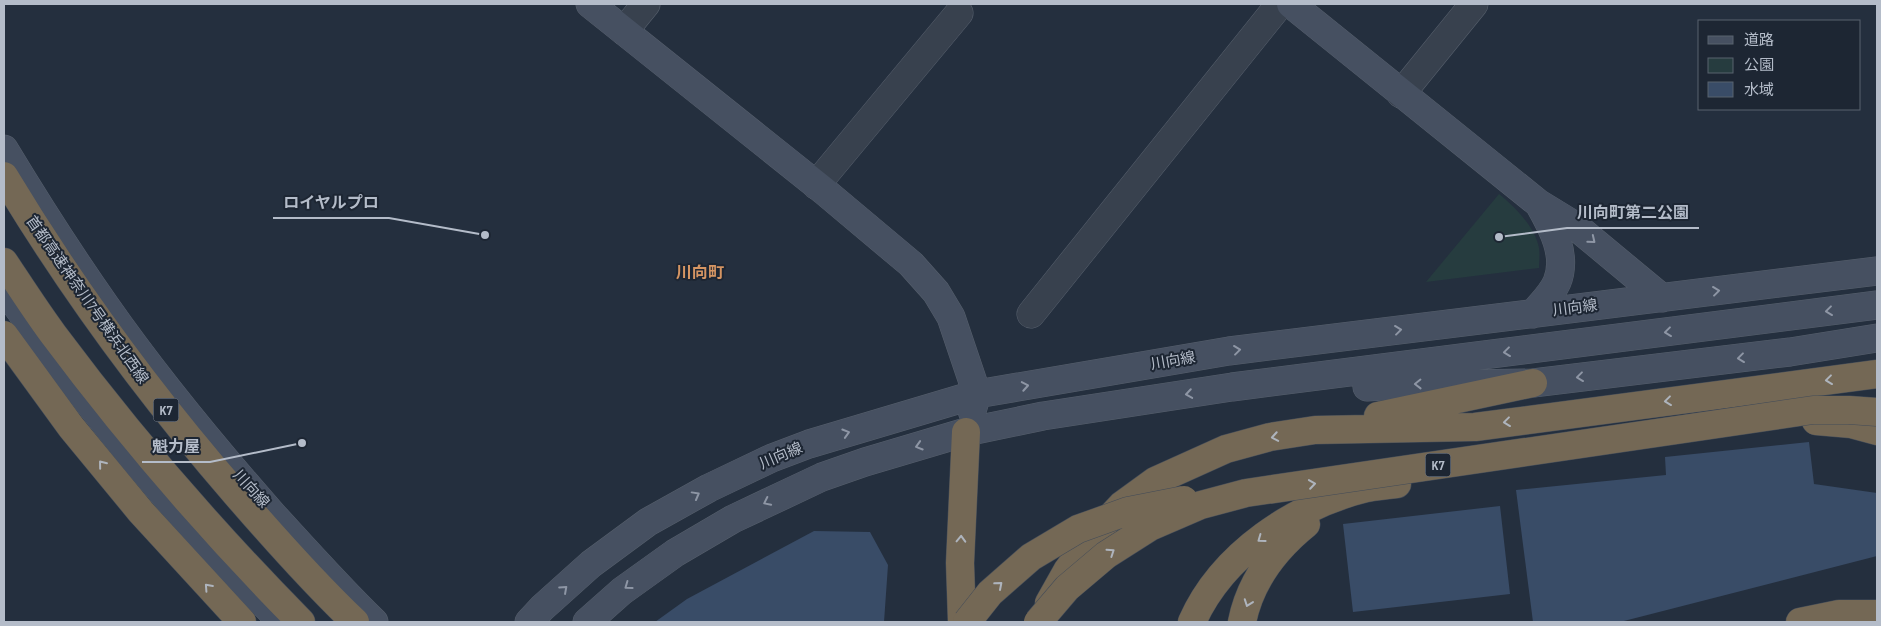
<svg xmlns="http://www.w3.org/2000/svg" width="1881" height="626" viewBox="0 0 1881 626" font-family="'Sofia Sans Condensed','Noto Sans JP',sans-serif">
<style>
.green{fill:#263c3f}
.water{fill:#394c67}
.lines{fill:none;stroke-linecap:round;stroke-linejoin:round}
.street-casing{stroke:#565f6c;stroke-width:29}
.secondary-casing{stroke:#565f6c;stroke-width:29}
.highway-casing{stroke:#434c59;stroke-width:29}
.street{stroke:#38414e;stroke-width:28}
.secondary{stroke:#465061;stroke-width:28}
.highway{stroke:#746855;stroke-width:28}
.highway-bridge-casing{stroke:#434c59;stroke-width:29;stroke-linecap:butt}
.highway-bridge{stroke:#746855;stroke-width:28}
.oneway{stroke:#8e96a5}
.oneway2{stroke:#aeb4bd}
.labels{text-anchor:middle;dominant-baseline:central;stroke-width:4;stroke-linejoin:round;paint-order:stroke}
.shield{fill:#1d2633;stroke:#878f9c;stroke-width:1}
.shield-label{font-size:14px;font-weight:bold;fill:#b4bcc9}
.street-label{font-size:15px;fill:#b4bcc9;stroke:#1d2633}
.neighbourhood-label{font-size:16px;font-weight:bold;fill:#d59563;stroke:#1d2633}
.leader{fill:none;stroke:#b4bcc9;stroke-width:2}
.callout-dot{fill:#b4bcc9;stroke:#1d2633;stroke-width:2}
.callout-label{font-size:16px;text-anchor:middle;font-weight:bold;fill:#b4bcc9;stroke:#1d2633;stroke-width:4;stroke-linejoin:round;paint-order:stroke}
</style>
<rect width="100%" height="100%" fill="#242f3e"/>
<path class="green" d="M 1499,194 C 1515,207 1535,227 1539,248 C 1540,254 1539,262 1539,268 L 1426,282 Z"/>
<path class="water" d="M 1809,442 L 1814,484 L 1877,493 L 1877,556 L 1620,622 L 1533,622 L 1516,490 L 1666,475 L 1665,457 Z
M 1500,506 L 1510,594 L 1353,612 L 1343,524 Z
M 814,531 L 870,532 L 888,565 L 884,622 L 655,622 L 687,599 Z"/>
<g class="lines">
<g class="street-casing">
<path id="street" d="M 624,31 L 646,4
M 1401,94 L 1474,4
M 816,185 L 959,13
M 1031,314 L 1280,4"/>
</g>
<g class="secondary-casing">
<path id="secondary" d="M 590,4 L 824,191 L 911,264 L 936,292 L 951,317 L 977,394 L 972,411
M 1291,4 L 1538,203 L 1574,225 L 1662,298
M 4,149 C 36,202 69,254 105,305 C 156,378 214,448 273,515 C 306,551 339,588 374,622
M 4,288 C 87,407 179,519 282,622
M 1533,314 C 1541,304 1552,294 1557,282 C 1568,255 1552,227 1539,204
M 1367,387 L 1403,385 L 1533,383 L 1790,352 L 1877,338
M 529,622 L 542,608 L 591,564 L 648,522 L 709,488 L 772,458 L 809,444 L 977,394 L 1229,351 L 1877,271
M 587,622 L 622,591 L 675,553 L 733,519 L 822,477 L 865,462 L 966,432 L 1043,416 L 1232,387 L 1877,305"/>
</g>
<g class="highway-casing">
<path id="highway" d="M 4,176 C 72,289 150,395 236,494 C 274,538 313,582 355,622
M 4,262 C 20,286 36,311 53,334 C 129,436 212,532 301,622
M 4,335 L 71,427 L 141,512 L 242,622
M 1378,416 L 1533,383
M 1816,421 L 1851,424 L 1877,431
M 1049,603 L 1067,571 L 1094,535 L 1122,505 L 1155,481 L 1226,449 L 1270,437 L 1315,430 L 1475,427 L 1877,374
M 962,622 L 960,563 L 966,432
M 1192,622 C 1222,554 1296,505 1367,488 C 1377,486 1387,485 1397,484
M 1242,622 C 1250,582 1275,549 1306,524
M 1800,622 L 1839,614 L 1877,614"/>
</g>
<use href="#street" class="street"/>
<use href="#secondary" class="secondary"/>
<use href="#highway" class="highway"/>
<g class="highway-bridge-casing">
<path id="highway-bridge" d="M 967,622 L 990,593 L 1031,557 L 1078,529 L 1128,511 L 1184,500
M 1038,622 L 1067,588 L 1106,555 L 1150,527 L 1201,505 L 1246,493 L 1813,410 L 1849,410 L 1877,412"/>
</g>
<use href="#highway-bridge" class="highway-bridge"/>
</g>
<defs><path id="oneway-chevron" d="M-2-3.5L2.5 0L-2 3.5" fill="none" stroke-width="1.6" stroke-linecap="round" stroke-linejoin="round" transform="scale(1.25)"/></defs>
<g class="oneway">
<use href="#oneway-chevron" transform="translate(1592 240) rotate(39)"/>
<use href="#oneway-chevron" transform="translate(1716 291) rotate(-7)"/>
<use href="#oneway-chevron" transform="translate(1829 311) rotate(173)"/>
<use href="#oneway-chevron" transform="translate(1398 330) rotate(-7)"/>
<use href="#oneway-chevron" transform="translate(1668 332) rotate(173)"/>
<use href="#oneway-chevron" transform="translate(1237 350) rotate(-7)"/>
<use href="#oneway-chevron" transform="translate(1507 352) rotate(173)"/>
<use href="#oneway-chevron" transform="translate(1741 358) rotate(173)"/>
<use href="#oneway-chevron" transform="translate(1580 377) rotate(173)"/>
<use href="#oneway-chevron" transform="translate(1418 384) rotate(179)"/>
<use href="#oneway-chevron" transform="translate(1025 386) rotate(-10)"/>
<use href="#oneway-chevron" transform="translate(1189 394) rotate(171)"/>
<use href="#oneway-chevron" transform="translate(846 433) rotate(-17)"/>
<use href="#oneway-chevron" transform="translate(919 446) rotate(163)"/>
<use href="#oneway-chevron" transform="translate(696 495) rotate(-29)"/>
<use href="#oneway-chevron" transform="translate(767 502) rotate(154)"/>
<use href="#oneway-chevron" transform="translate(628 586) rotate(144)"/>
<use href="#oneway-chevron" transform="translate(564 589) rotate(-42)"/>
</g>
<g class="oneway2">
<use href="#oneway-chevron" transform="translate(1829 380) rotate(173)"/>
<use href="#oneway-chevron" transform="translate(1668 401) rotate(173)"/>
<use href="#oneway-chevron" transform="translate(1507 422) rotate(173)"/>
<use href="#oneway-chevron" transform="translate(1275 437) rotate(170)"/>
<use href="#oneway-chevron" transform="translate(102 464) rotate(-129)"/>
<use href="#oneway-chevron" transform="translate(1312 484) rotate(-8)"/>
<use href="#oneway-chevron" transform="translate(961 539) rotate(-88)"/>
<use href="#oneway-chevron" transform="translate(1261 539) rotate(144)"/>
<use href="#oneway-chevron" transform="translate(1111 552) rotate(-34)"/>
<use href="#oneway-chevron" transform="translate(999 585) rotate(-41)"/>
<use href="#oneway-chevron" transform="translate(208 587) rotate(-132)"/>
<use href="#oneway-chevron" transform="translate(1248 603) rotate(110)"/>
</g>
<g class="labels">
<g class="shield">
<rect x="153.5" y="398.5" width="25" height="23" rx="4"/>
<rect x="1425.5" y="453.5" width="25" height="23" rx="4"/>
</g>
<g class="shield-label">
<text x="166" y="410">K7</text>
<text x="1438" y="465">K7</text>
</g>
<g class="street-label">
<text transform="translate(87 300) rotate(55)">首都高速神奈川7号横浜北西線</text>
<text transform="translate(1575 308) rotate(-7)">川向線</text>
<text transform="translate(1173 361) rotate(-10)">川向線</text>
<text transform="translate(781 456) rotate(-23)">川向線</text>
<text transform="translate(251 489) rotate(48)">川向線</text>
</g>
<g class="neighbourhood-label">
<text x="700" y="273">川向町</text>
</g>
</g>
<path class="leader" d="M485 235L389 218H273M1499 237L1567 228H1699M302 443L210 462H142"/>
<g class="callout-dot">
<circle cx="485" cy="235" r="5"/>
<circle cx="1499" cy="237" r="5"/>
<circle cx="302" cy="443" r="5"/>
</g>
<g class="callout-label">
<text x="331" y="208">ロイヤルプロ</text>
<text x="1633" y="218">川向町第二公園</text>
<text x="176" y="452">魁力屋</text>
</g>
<rect width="1881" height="626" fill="none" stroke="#b4bcc9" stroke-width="10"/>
<rect x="1698" y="20" width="162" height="90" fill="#1d2633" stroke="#59626f"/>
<rect x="1708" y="36" width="25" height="8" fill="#465061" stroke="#59626f"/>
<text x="1744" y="45" font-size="15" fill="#b4bcc9">道路</text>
<rect x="1708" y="58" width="25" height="15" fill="#263c3f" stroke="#59626f"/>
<text x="1744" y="70" font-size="15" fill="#b4bcc9">公園</text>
<rect x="1708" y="82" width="25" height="15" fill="#394c67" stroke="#59626f"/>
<text x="1744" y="95" font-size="15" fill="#b4bcc9">水域</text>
</svg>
